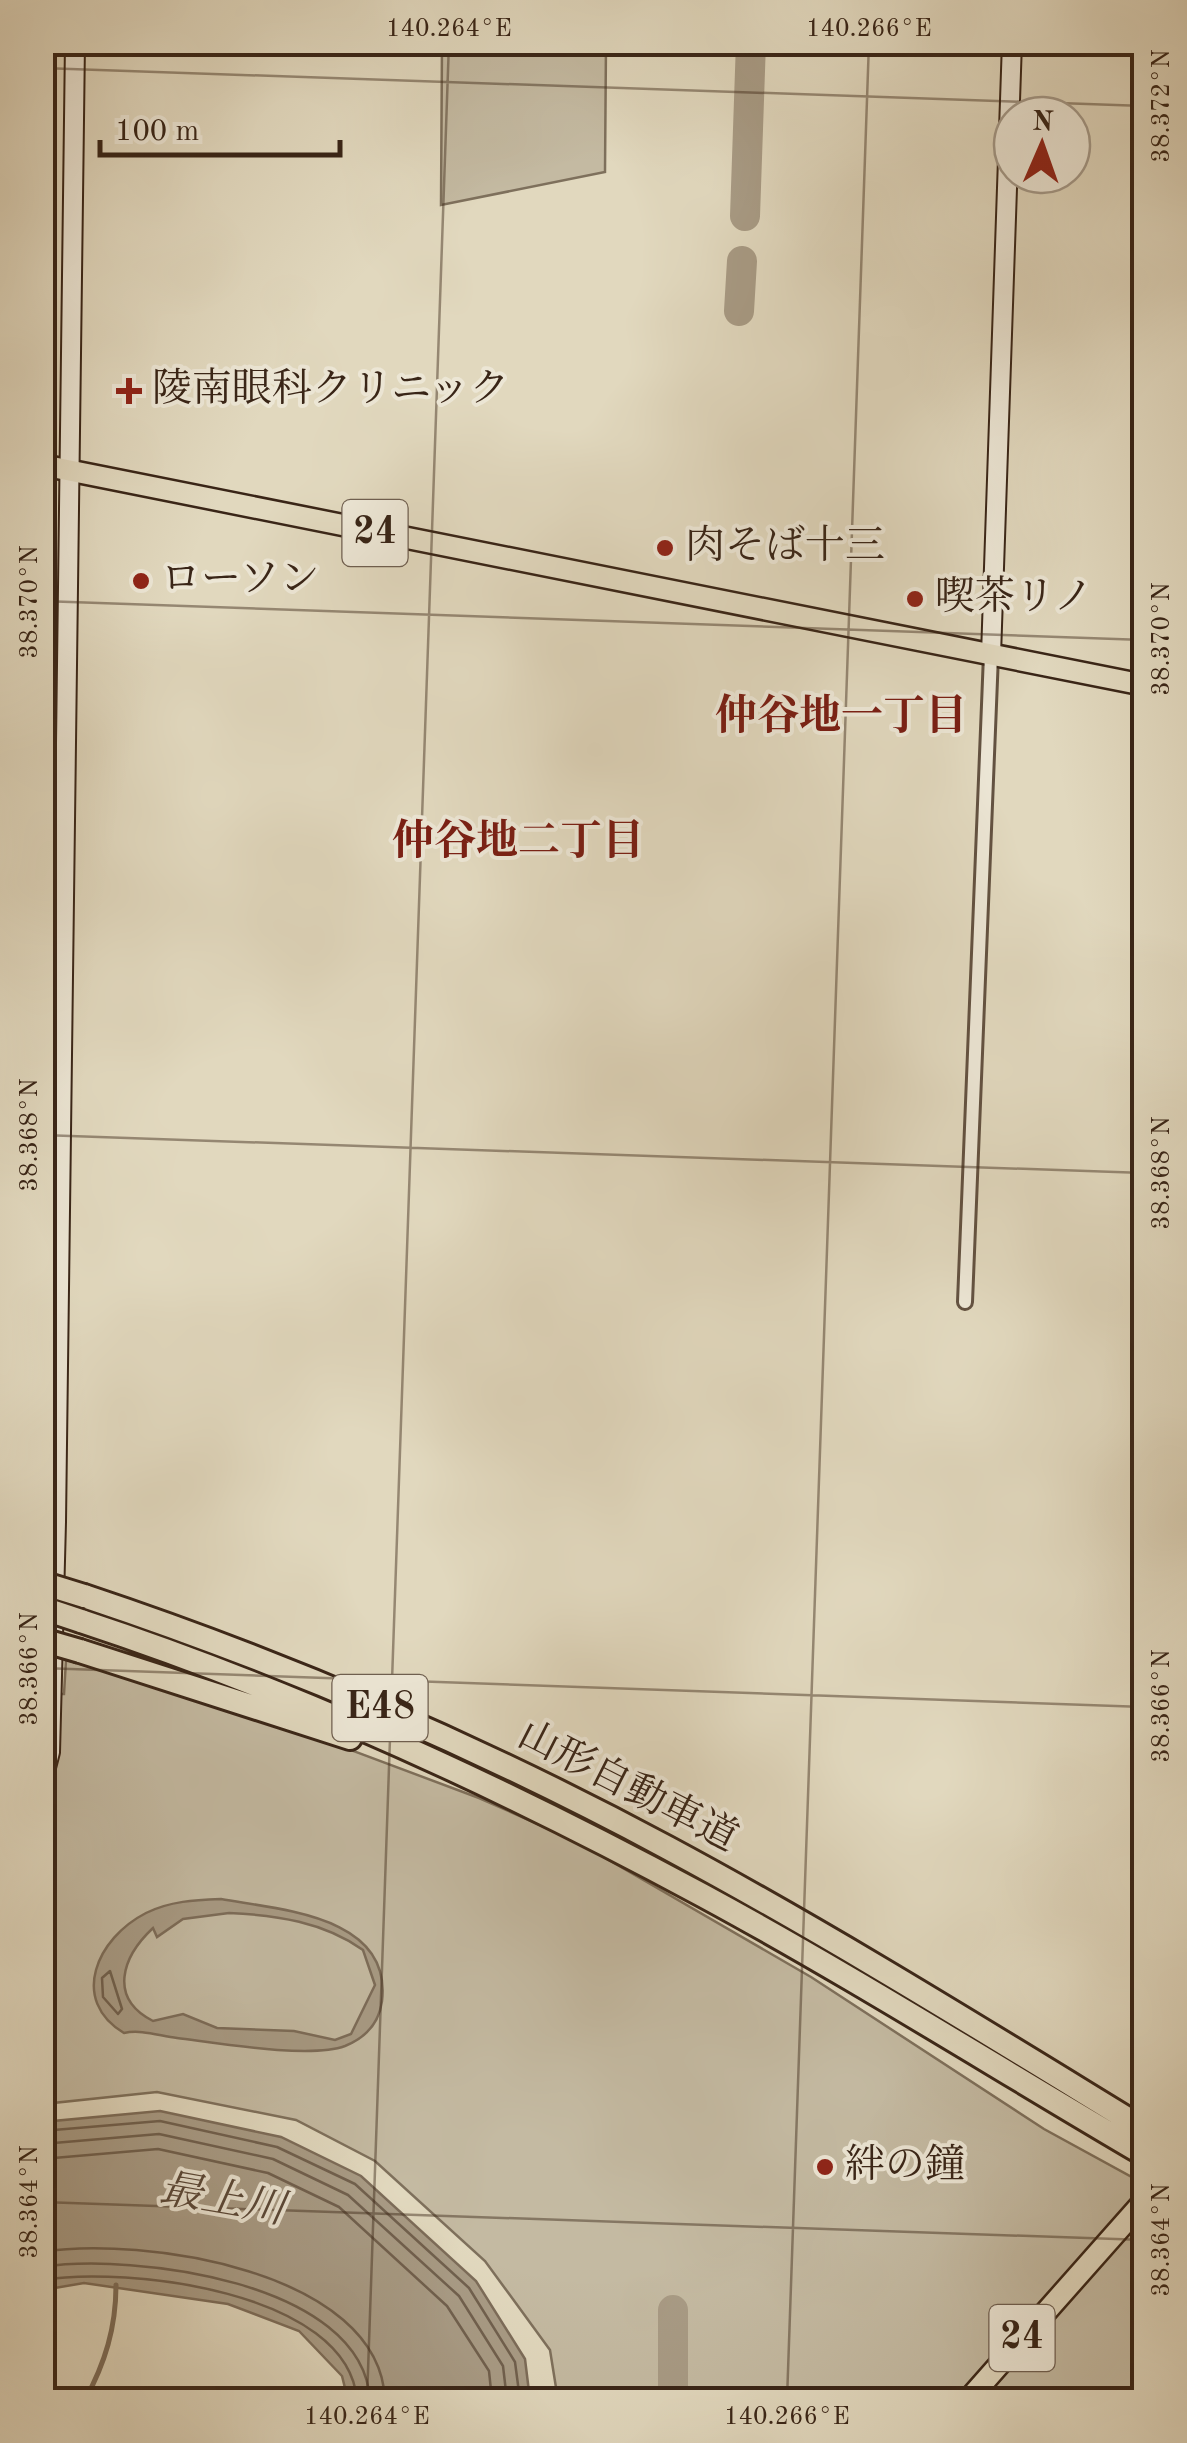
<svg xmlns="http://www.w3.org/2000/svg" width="1187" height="2443" viewBox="0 0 1187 2443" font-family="'Old Standard TT','Noto Serif JP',serif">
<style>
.green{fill:#c4baa2;stroke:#7e705c;stroke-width:2.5}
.water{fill:#a89b85;stroke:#7c6c59;stroke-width:2.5;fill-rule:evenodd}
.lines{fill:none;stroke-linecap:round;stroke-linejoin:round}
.shore{stroke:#70604e;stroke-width:2.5}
.stream{stroke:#7c6c59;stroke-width:5}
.river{stroke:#a89b85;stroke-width:30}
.street-casing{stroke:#635241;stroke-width:18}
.secondary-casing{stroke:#392517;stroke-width:22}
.primary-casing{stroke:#392517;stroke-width:25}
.highway-casing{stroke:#392517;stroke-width:28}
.street{stroke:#ece6d5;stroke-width:12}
.secondary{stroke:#ece6d5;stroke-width:18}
.primary{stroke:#e1d8be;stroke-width:20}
.highway{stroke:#e1d8be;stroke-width:22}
.highway-bridge-casing{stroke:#392517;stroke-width:28;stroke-linecap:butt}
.highway-bridge{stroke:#e1d8be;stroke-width:22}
.ticks{fill:none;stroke:#392517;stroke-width:2.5;stroke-opacity:0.45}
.poi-dot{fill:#8f2418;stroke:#ece6d5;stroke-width:4}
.labels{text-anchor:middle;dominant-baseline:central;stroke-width:8;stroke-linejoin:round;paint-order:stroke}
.shield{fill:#ece6d5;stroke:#6f5f50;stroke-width:2.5}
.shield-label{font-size:38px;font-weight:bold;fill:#392517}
.poi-label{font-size:40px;fill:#392517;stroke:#ece6d5;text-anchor:start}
.street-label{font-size:40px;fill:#392517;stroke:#ece6d5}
.neighbourhood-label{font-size:42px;font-weight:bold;fill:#7a1f14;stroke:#ece6d5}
.water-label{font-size:42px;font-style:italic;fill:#5a4838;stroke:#ece6d5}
.neatline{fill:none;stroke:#392517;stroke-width:4}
.ticks-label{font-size:25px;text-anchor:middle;fill:#392517}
</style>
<rect width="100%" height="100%" fill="#e1d8be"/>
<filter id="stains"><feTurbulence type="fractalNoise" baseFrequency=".002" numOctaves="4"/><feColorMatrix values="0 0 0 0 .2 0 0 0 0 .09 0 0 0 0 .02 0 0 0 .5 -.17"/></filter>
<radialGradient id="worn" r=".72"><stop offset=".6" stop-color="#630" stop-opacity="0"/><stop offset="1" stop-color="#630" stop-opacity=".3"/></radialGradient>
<path class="green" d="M 442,43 L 606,43 L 605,172 L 441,205 Z
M 66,1660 L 236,1707 L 479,1798 L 576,1841 L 811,1977 L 1044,2129 L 1137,2180 L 1144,2195 L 1144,2400 L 558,2400 L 550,2350 L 485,2261 L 375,2161 L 296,2120 L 157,2092 L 43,2104 L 43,1694 L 64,1694 Z"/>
<path class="water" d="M 221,1899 C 282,1910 392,1916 382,2001 C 379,2023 365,2038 345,2046 C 310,2059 217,2043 177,2038 C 160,2036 141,2029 124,2033 C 69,2000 97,1938 146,1913 C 170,1901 195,1900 221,1899 ZM 229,1913 C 276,1915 324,1922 363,1950 L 375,1985 L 351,2034 L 335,2040 L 294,2031 L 217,2028 L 183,2014 L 153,2021 C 108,1998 122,1957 153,1928 L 157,1937 L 183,1919 Z
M 160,2111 L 281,2137 L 361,2176 L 476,2281 L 525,2359 L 530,2400 L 348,2400 L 342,2376 L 299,2331 L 228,2304 L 84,2283 L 43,2290 L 43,2122 Z"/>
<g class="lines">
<path class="shore" d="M 110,1971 L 122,2009 L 118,2014 L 103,1997 L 102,1978 Z
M 42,2131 L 160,2121 L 277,2147 L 355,2184 L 469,2288 L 515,2362 L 520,2400
M 42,2144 L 159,2134 L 273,2159 L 348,2195 L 459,2296 L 503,2366 L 507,2400
M 42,2159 L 158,2149 L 268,2173 L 339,2207 L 447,2306 L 489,2371 L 492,2400
M 42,2252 C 140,2236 380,2270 385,2400
M 42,2267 C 132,2253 363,2281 370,2400
M 42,2280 C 126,2266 348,2291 357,2400"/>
<path class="stream" d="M 85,2400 C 105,2363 116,2328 116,2285"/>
<path class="river" d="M 745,216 L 751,42
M 739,311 L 742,261
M 673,2310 L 673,2400"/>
<g class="street-casing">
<path id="street" d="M 965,1302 L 991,655"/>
</g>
<g class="secondary-casing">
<path id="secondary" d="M 991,655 L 1012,42
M 42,1783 L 50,1752 L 56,1522 L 75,42"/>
</g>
<g class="primary-casing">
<path id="primary" d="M 42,465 L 1144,685
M 968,2400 L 1144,2201"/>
</g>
<g class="highway-casing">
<path id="highway" d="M 84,1596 C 285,1663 480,1747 668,1848 C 830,1935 987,2033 1144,2129
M 81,1621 C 297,1692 502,1787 702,1895 C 852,1976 997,2068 1144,2154
M 80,1651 L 350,1738"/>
</g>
<use href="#street" class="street"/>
<use href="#secondary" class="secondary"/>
<use href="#primary" class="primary"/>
<use href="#highway" class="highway"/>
<g class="highway-bridge-casing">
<path id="highway-bridge" d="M 42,1583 L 84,1596
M 42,1608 L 81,1621
M 42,1640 L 80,1651"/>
</g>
<use href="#highway-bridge" class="highway-bridge"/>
</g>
<path class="ticks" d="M 42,68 L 1144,106M 42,601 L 1144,640M 42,1135 L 1144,1173M 42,1668 L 1144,1707M 42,2202 L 1144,2240M 367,2400 L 449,42M 787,2400 L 869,42"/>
<g class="poi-dot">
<path d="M124 376h10v10h10v10h-10v10h-10v-10h-10v-10h10z"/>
<circle cx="665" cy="548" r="10"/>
<circle cx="141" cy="581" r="10"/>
<circle cx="915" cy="599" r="10"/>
<circle cx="825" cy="2167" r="10"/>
</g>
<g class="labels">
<g class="shield">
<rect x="342.5" y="500" width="65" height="66" rx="8"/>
<rect x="332.5" y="1675" width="95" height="66" rx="8"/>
<rect x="989.5" y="2305" width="65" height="66" rx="8"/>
</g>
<g class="shield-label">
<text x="375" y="533">24</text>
<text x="380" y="1708">E48</text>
<text x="1022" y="2338">24</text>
</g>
<g class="poi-label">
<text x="152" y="391">陵南眼科クリニック</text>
<text x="685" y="548">肉そば十三</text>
<text x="161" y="581">ローソン</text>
<text x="935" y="599">喫茶リノ</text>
<text x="845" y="2167">絆の鐘</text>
</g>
<g class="street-label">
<text transform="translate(627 1788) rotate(27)">山形自動車道</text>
</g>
<g class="neighbourhood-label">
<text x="841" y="718">仲谷地一丁目</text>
<text x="518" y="843">仲谷地二丁目</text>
</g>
<g class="water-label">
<text transform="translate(222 2201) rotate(10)">最上川</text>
</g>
</g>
<rect width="1187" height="2443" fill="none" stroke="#e1d8be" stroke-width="110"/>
<g transform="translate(1042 145) rotate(2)"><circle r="48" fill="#ece6d5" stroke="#a49989" stroke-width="2.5"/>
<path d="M0-8L18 38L0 25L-18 38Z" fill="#8f2418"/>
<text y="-15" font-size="28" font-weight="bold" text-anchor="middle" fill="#392517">N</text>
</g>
<path d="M100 140v15h240v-15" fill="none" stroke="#392517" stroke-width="5"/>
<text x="115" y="140" font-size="30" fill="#392517" stroke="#ece6d5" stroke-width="8" paint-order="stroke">100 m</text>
<rect x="55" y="55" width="1077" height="2333" class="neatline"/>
<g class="ticks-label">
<text x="449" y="36">140.264°E</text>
<text x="869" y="36">140.266°E</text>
<text transform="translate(1160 106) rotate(-90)" y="9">38.372°N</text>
<text transform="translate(28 602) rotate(-90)" y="9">38.370°N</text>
<text transform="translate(1160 639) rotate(-90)" y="9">38.370°N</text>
<text transform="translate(28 1135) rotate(-90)" y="9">38.368°N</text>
<text transform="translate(1160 1173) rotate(-90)" y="9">38.368°N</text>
<text transform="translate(28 1669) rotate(-90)" y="9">38.366°N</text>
<text transform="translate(1160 1706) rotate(-90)" y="9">38.366°N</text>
<text transform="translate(28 2202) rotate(-90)" y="9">38.364°N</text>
<text transform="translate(1160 2240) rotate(-90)" y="9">38.364°N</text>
<text x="367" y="2424">140.264°E</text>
<text x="787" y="2424">140.266°E</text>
</g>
<rect width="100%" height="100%" filter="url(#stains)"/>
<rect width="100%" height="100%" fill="url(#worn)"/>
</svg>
